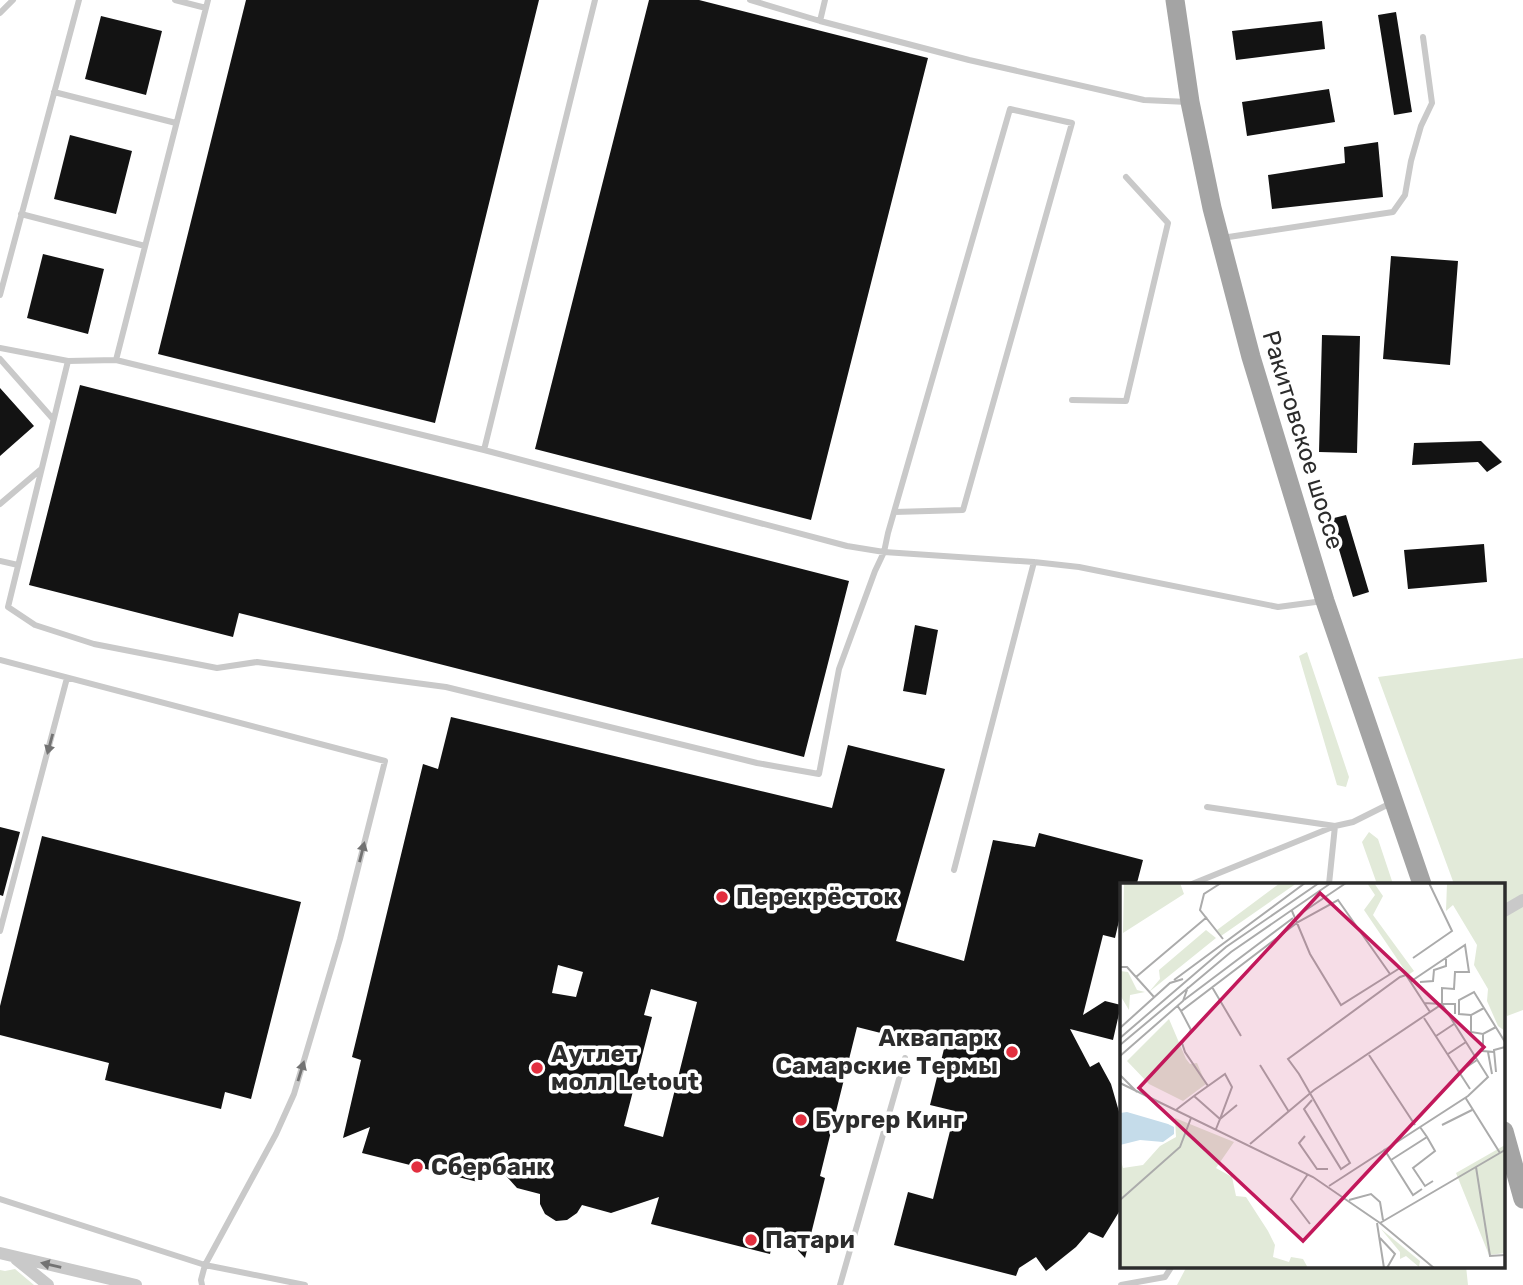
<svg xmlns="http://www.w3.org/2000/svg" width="1523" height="1285" viewBox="0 0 1523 1285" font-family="Rubik,sans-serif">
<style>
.green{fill:#e2ead9}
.building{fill:#131313;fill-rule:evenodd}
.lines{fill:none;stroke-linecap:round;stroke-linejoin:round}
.lane{stroke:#c9c9c9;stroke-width:6}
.street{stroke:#c9c9c9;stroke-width:12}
.primary{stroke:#a4a4a4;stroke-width:19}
.oneway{fill:#737373}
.poi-dot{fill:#e22f3f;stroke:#fff;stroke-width:2.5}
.labels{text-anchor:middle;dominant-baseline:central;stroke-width:7;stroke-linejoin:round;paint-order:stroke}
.street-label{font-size:24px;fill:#2c2c2c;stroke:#fff}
.poi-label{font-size:24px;font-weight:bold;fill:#2c2c2c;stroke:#fff;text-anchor:start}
.inset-road{fill:none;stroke:#ababab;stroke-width:2}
.view{fill:#c2185b;fill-opacity:0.15;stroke:#c2185b;stroke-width:3.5}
.inset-edge{fill:none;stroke:#2c2c2c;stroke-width:3.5}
</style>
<rect width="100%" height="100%" fill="#fff"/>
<path class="green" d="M 1307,652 L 1349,777 L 1346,787 L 1337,785 L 1299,656 Z
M 1523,658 L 1523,1010 L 1507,1016 L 1504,1006 L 1504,884 L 1454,884 L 1378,677 Z
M 1369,832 L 1378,839 L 1393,884 L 1377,884 L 1362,842 Z
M 1187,1266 L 1466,1266 L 1468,1285 L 1177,1285 Z
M 15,1269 L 34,1285 L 0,1285 L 0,1270 L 5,1271 Z"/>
<path class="building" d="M 246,0 L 539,0 L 435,423 L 158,354 Z
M 649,0 L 699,0 L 928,58 L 811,520 L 535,449 Z
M 1396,12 L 1412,112 L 1394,115 L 1378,15 Z
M 101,16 L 162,31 L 146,95 L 85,79 Z
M 1322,21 L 1325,49 L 1236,60 L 1232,31 Z
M 1329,89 L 1335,122 L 1247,136 L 1242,102 Z
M 70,135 L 132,151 L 116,214 L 54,199 Z
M 1378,142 L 1383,197 L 1272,209 L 1268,175 L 1345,163 L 1344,147 Z
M 43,254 L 104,269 L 88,334 L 27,318 Z
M 1391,256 L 1458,261 L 1450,365 L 1383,359 Z
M 1322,335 L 1360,336 L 1357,453 L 1319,452 Z
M 80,385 L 849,581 L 804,757 L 239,613 L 233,637 L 29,585 Z
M 0,388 L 34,426 L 0,456 Z
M 1481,441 L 1502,462 L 1487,472 L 1478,462 L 1412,465 L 1414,443 Z
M 1346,515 L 1369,592 L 1353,597 L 1330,519 Z
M 1484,544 L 1487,582 L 1408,589 L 1404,550 Z
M 915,625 L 938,630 L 926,695 L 903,691 Z
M 451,717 L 832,808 L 848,745 L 945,769 L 896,941 L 964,961 L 993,840 L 1035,847 L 1039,833 L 1143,860 L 1137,883 L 1122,884 L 1122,908 L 1115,938 L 1103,935 L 1083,1015 L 1105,1001 L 1121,1005 L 1113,1040 L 1070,1029 L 1090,1067 L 1099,1062 L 1111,1084 L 1120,1115 L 1122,1115 L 1122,1207 L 1103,1238 L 1089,1232 L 1076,1247 L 1046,1271 L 1036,1257 L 1019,1268 L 1016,1276 L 894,1245 L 908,1192 L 933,1199 L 955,1111 L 930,1105 L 944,1049 L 857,1027 L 820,1176 L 825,1178 L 805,1258 L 776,1227 L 770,1254 L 651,1224 L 659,1197 L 611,1213 L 582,1205 L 577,1213 L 567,1220 L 556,1221 L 545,1214 L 540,1204 L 540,1194 L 517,1188 L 489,1157 L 482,1183 L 362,1153 L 370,1127 L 343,1138 L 361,1060 L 352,1057 L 423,764 L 438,769 ZM 558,965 L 583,972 L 576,997 L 552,993 ZM 651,989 L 697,1002 L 663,1137 L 624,1126 L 652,1017 L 644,1015 Z
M 0,827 L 20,832 L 3,896 L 0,895 Z
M 42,836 L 301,902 L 251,1099 L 225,1092 L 221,1109 L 105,1080 L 109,1063 L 0,1035 L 0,1006 Z"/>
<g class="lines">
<path class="lane" d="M 175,0 L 206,8
M 750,0 L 820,21 L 969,60 L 1144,100 L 1188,102
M 0,13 L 13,0
M 820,21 L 825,0
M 54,92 L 176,123
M 21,214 L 145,246
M 1222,238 L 1393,212 L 1405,195 L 1411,161 L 1421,126 L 1432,103 L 1423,37
M 0,295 L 79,0
M 0,348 L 68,361 L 116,360 L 484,450 L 847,546 L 884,552 L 1034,562 L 1079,567 L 1278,607 L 1323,601
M 0,359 L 53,419
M 116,360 L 208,0
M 68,361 L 8,607 L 35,625 L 94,644 L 217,668 L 257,662 L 446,687 L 757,763 L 819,774 L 839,669 L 875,571 L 884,552 L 888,533 L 1010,109 L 1072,123 L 963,510 L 894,512
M 1072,400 L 1126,401 L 1168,223 L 1126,177
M 484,450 L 595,0
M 0,504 L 40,470
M 0,561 L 18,565
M 0,660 L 385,761 L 340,939 L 294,1094 L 276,1134 L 205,1265 L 201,1280 L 202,1285
M 1207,807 L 1335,826 L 1353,822 L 1391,803
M 954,870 L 1034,562
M 1192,884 L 1335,826 L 1329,884
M 0,931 L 67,678
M 0,1199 L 205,1265 L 305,1285
M 840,1285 L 905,1058
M 1121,1285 L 1165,1277 L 1172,1266"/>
<path class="street" d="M 1504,911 L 1523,900
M 0,1253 L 136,1285
M 16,1259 L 48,1285"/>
<path class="primary" d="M 1175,0 L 1190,102 L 1212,208 L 1251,357 L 1325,601 L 1422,884
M 1504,1131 L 1523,1199"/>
</g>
<defs><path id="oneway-solid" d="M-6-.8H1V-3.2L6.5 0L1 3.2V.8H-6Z" transform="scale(1.75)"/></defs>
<g class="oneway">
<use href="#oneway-solid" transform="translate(50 744) rotate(105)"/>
<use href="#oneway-solid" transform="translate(362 852) rotate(-76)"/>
<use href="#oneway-solid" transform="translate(301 1071) rotate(-73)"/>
<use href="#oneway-solid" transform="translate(51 1265) rotate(-167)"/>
</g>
<g class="poi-dot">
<circle cx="722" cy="897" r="7"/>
<circle cx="1012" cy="1052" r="7"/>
<circle cx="537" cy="1068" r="7"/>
<circle cx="801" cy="1120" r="7"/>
<circle cx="417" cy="1167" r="7"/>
<circle cx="751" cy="1240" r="7"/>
</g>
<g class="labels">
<g class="street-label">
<text transform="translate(1303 440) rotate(73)">Ракитовское шоссе</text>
</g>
<g class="poi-label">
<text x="736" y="897">Перекрёсток</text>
<text x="998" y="1038" text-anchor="end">Аквапарк<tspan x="998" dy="28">Самарские Термы</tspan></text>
<text x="551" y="1054">Аутлет<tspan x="551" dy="28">молл Letout</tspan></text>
<text x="815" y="1120">Бургер Кинг</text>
<text x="431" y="1167">Сбербанк</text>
<text x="765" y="1240">Патари</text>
</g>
</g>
<g transform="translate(1120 883)">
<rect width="385" height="385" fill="#fff"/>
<path d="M 4,0 L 60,0 L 64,11 L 3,50 ZM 160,0 L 177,0 L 101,53 L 97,47 ZM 247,0 L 254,0 L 263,13 L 253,32 L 294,88 L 288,92 L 244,27 L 255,12 ZM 327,0 L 385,0 L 385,148 L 378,143 L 367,118 L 368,106 L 354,82 L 357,62 L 333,22 L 326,28 ZM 86,47 L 96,55 L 29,109 L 40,96 L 39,87 ZM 0,88 L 8,89 L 17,107 L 25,109 L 10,112 L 9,127 L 0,112 ZM 49,136 L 66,176 L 70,181 L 77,180 L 86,201 L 63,218 L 29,201 L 7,178 ZM 55,235 L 114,259 L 96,285 L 112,294 L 116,313 L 126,314 L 148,348 L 155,362 L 153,374 L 169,379 L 171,374 L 183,376 L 188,385 L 0,385 L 0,275 L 3,285 L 23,282 L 40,263 L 56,254 ZM 385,262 L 385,370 L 369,372 L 336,290 ZM 261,346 L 300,378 L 299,384 L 286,373 L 280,376 L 280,369 Z" fill="#e2ead9"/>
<path d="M 7,229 L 48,241 L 54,244 L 54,251 L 43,259 L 20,257 L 0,262 L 0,230 Z" fill="#c5dcea"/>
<path class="inset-road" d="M 101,0 L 84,11 L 80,27 L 103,56M 172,28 L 190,71 L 221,122 L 280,85M 177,33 L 226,0M 293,75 L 332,48 L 309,0M 0,84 L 7,84 L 34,114M 16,94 L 87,34M 54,97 L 185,0M 300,99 L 313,98 L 314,87 L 326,83 L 326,76M 92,104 L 121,153M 64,117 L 173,35M 322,121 L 335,121 L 335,131M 57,122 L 61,128 L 178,39 L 218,17 L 270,91M 364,125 L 351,132 L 351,149 L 363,151 L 376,144M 61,128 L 71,147 L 62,160 L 65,169 L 88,203M 351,132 L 339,131 L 339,117 L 354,109 L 385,159M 304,135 L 350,206M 0,145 L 50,100 L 63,96M 363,151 L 363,168 L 374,169M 316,153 L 334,141M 0,155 L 106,64 L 199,0M 0,162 L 111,69 L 211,0M 368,169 L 372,191M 328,171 L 346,159M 249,172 L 295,242M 0,173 L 63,118 L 68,104M 140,182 L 169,229M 339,189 L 357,177M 376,189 L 374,167 L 385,164M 0,192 L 17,209M 0,200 L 193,294 L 260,340 L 314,385M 345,214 L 380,270M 192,217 L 184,226 L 221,286 L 230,280 L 179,191 L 168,176 L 280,94 L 286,92 L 310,129M 56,227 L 61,223 L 74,213 L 105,191 L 112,204 L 100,236 L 74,213M 322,242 L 352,227M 96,246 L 100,236 L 117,222M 185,253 L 179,260 L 197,286 L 208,286M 307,254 L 315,268 L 293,285 L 305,303 L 313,298M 130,261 L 194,207 L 322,121 L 304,120M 264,266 L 293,312 L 302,306M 271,277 L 307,254 L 300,244M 356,284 L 370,373 L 385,372M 188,291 L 171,316 L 190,341M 209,303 L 348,213 L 368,194 L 322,121 L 322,105 L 334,106 L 335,89 L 349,89 L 345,62 L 290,99M 0,317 L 60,264 L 71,235M 229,317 L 251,311 L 260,319 L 263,337M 257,340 L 264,385M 260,340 L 385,267M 260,355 L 275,371 L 267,385"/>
<path class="view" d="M 200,10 L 364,164 L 183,358 L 19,205 Z"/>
<rect width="385" height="385" class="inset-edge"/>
</g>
</svg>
